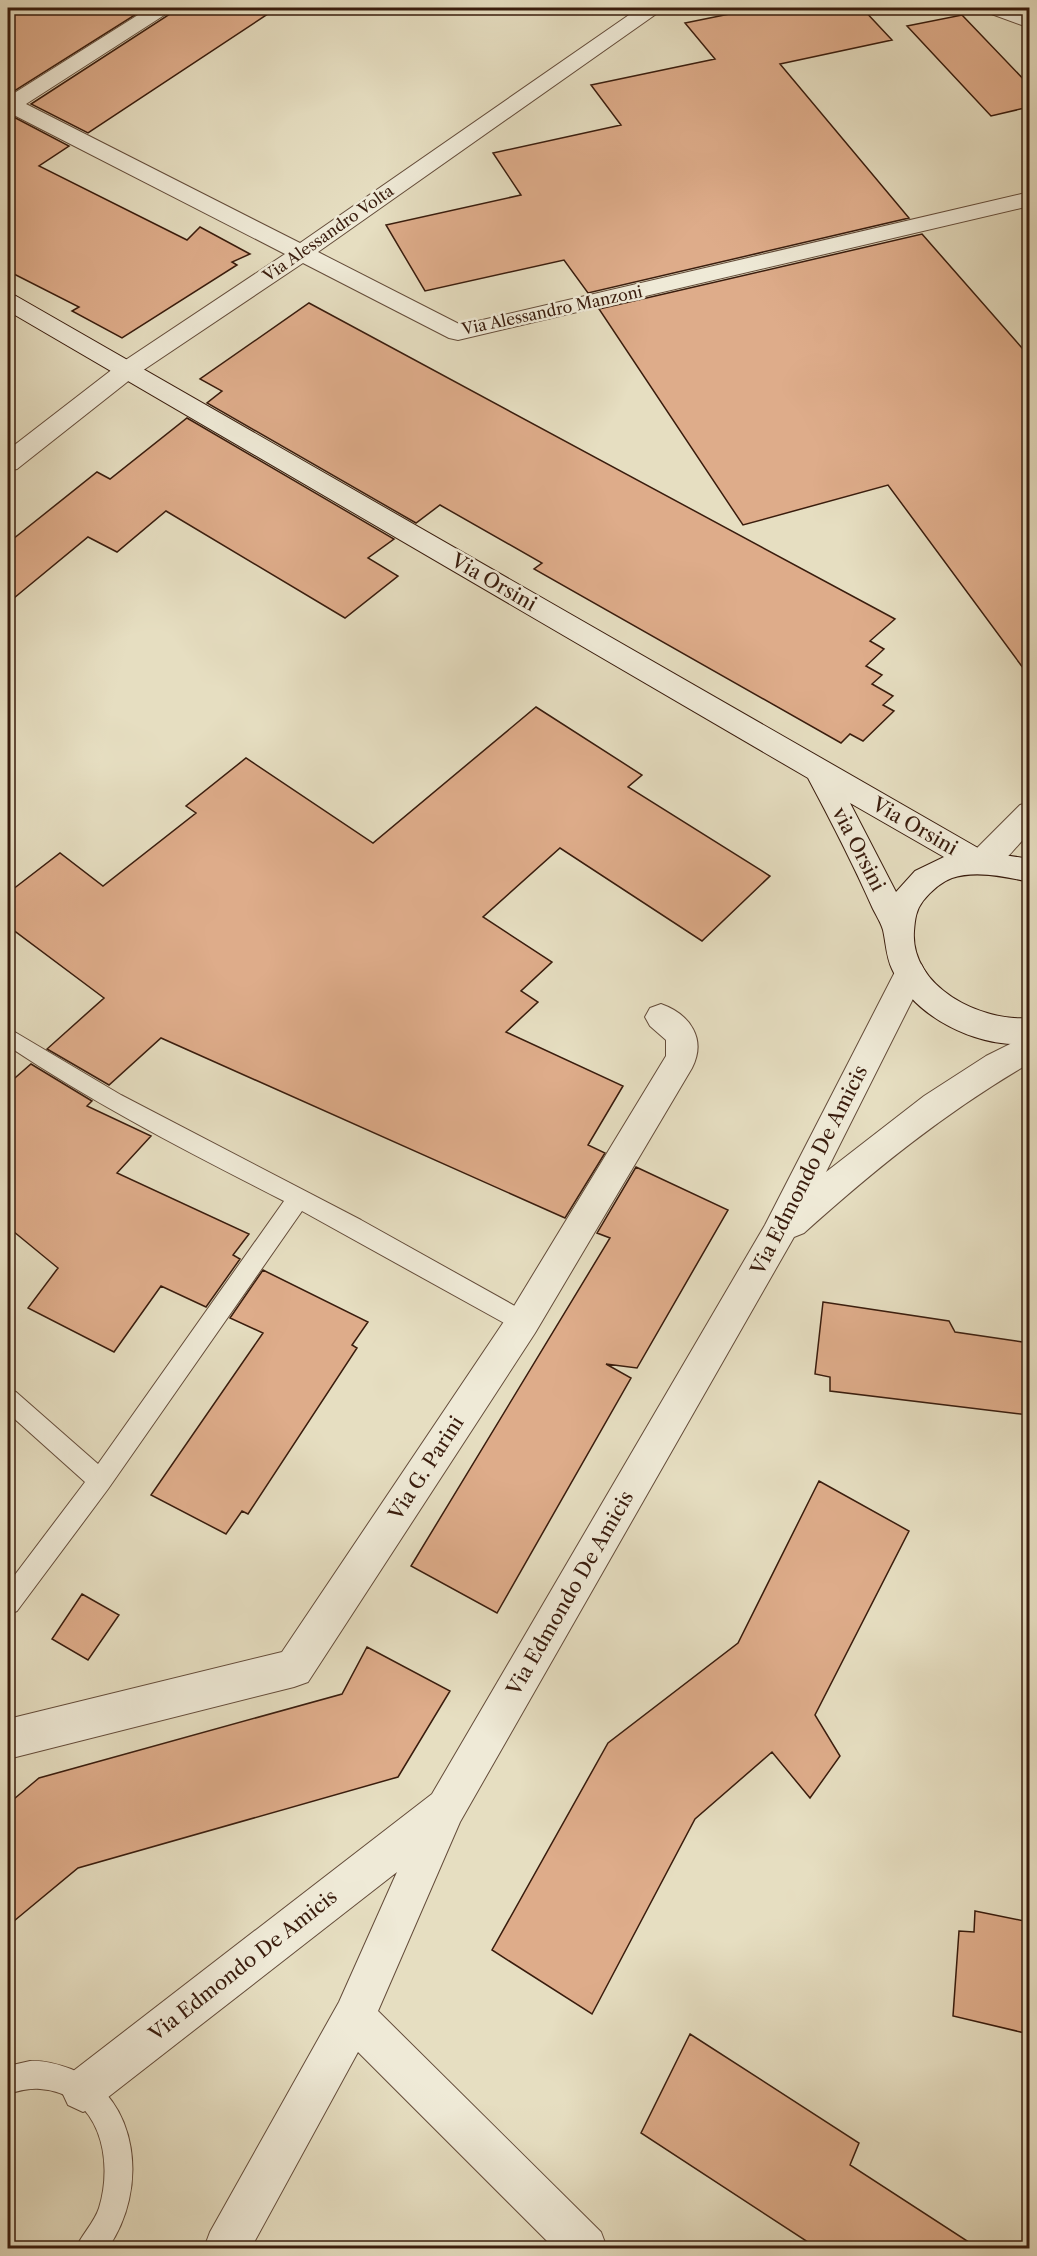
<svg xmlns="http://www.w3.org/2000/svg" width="1037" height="2256" viewBox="0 0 1037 2256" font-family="'Libre Caslon Text',serif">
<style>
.building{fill:#deac8a;stroke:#391c0d;stroke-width:1.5}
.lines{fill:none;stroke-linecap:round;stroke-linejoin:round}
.lane-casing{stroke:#644c3a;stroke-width:2}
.street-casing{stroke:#644c3a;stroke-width:2}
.secondary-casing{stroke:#391c0d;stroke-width:2}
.lane{fill:#efead7;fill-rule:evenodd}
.street{fill:#efead7;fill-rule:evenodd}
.secondary{fill:#efead7;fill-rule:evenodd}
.labels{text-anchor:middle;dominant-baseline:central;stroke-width:5;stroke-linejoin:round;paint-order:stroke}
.far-street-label{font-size:16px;fill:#391c0d;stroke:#efead7}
.street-label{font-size:20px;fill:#391c0d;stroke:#efead7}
</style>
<rect width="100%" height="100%" fill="#e6dec1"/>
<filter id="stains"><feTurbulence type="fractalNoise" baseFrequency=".00333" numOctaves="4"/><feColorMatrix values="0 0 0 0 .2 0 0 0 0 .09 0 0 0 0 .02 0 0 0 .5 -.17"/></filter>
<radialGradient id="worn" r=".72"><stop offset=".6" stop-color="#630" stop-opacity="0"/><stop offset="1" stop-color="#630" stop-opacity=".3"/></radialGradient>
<path class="building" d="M 8,8 L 146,8 L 8,95 Z
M 174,8 L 277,8 L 88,133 L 31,104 L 170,14 Z
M 759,8 L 862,8 L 892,40 L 780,64 L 909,218 L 588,293 L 564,260 L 425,291 L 386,225 L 521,195 L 493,153 L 621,125 L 591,85 L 715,59 L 685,23 Z
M 962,15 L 1029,85 L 1029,107 L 991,116 L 907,26 Z
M 8,114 L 69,146 L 39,166 L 187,240 L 200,227 L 250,254 L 232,262 L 237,265 L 122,338 L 72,311 L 79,307 L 8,271 Z
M 922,234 L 1029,356 L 1029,676 L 888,485 L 743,525 L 599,309 Z
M 309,303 L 895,619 L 870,641 L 884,649 L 866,666 L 882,675 L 872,684 L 893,696 L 883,705 L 894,711 L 863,741 L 850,734 L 841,743 L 534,569 L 542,563 L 440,505 L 416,523 L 207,403 L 222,391 L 200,379 Z
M 187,418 L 394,539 L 368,558 L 398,576 L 345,618 L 166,511 L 117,552 L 88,537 L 8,603 L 8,543 L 97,472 L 110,479 Z
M 536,707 L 642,775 L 628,787 L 770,876 L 702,941 L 560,848 L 483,917 L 552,962 L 521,991 L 538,1002 L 506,1032 L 623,1086 L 588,1145 L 605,1153 L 565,1218 L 161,1038 L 109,1085 L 47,1049 L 104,998 L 8,926 L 8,893 L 60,853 L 103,886 L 196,813 L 186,806 L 246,758 L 373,843 Z
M 31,1064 L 92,1101 L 87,1106 L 151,1136 L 117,1173 L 249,1234 L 233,1255 L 240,1259 L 206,1307 L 161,1286 L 114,1352 L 28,1308 L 58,1268 L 8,1227 L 8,1084 Z
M 636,1167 L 728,1210 L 637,1368 L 606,1364 L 631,1378 L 497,1613 L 411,1566 L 610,1238 L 597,1233 Z
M 263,1270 L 368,1322 L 352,1345 L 357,1348 L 248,1514 L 242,1511 L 226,1534 L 151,1495 L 263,1333 L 230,1318 Z
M 823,1302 L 949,1321 L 955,1332 L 1029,1343 L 1029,1415 L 830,1391 L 830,1377 L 815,1374 Z
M 819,1481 L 909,1531 L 815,1715 L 840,1756 L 810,1798 L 772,1752 L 695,1819 L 592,2014 L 492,1950 L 608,1743 L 738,1643 Z
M 82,1594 L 119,1615 L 88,1660 L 52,1639 Z
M 367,1647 L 450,1691 L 398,1777 L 78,1868 L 8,1926 L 8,1804 L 39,1778 L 342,1694 Z
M 975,1911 L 1029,1922 L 1029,2034 L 953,2016 L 959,1931 L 974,1932 Z
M 690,2034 L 859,2143 L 850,2165 L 978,2248 L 817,2248 L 641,2133 Z"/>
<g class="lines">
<g class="lane-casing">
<path id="lane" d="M 8,1028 L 121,1095 L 361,1220 L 531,1315 L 534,1322 L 531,1329 L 523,1332 L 515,1329 L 302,1211 L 108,1489 L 17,1611 L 8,1615 L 8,1584 L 85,1482 L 8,1413 L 8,1389 L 16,1392 L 98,1464 L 284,1201 C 190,1153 96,1105 8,1046 Z
M 30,2061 C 44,2060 57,2064 71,2069 C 141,2098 148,2191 108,2248 L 76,2248 C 82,2234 94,2223 99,2208 C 114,2160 100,2093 40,2089 C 29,2088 18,2091 8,2094 L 8,2066 Z"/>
</g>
<g class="street-casing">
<path id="street" d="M 149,8 L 172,8 L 169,12 L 26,104 L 300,243 L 639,8 L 662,8 L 659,12 L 318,252 L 461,325 L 1030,192 L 1030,206 L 458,340 L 449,338 L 303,263 L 136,375 L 17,469 L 8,471 L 8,450 L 118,365 L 285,254 L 8,112 L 8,97 Z
M 983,8 L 1011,8 L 1030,15 L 1030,28 L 986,12 Z
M 1030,802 L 1030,832 C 1013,849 995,880 969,872 L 965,864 L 969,856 L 1020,805 Z
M 910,961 L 921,964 L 926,973 L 826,1172 L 924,1096 L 986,1056 L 1030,1034 L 1030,1063 C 947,1111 874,1170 804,1233 L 794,1237 L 460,1822 L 378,2011 L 601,2232 L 607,2248 L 554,2248 L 358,2052 L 251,2248 L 204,2248 L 210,2232 L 339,2002 L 397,1872 L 98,2105 L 83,2112 L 68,2105 L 61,2090 L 68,2075 L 432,1794 L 765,1225 L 899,964 Z
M 661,1004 C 690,1014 707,1039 692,1068 L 535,1333 L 308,1682 L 294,1687 L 8,1759 L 8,1719 L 282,1652 L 511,1311 L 666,1056 L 666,1040 L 650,1026 L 645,1017 L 650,1008 Z"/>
</g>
<g class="secondary-casing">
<path id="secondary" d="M 8,294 L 16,296 L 985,852 L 1030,859 L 1030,882 C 1006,877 976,870 952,878 C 941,882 931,891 923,901 C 916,910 915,919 914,931 C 910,987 981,1022 1030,1018 L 1030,1044 C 977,1048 914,1018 892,969 C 886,956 886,943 883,930 C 881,923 876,915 873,909 C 853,864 831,821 808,778 L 8,311 ZM 850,803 L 944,857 L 915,871 L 896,892 Z"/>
</g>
<use href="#lane" class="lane"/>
<use href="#street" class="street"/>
<use href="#secondary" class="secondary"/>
</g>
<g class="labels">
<g class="far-street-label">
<text transform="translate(328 233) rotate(-35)">Via Alessandro Volta</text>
<text transform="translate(552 310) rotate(-12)">Via Alessandro Manzoni</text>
</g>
<g class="street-label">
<text transform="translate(494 582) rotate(30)">Via Orsini</text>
<text transform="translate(915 826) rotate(30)">Via Orsini</text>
<text transform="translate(859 849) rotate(63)">via Orsini</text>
<text transform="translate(809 1170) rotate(-63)">Via Edmondo De Amicis</text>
<text transform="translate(426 1468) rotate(-57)">Via G. Parini</text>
<text transform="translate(570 1593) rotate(-60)">Via Edmondo De Amicis</text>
<text transform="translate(243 1965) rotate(-38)">Via Edmondo De Amicis</text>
</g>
</g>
<rect width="1037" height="2256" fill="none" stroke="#e6dec1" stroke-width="30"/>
<rect x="9" y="9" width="1019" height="2238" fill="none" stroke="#391c0d" stroke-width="3"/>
<rect x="15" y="15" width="1007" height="2226" fill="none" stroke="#391c0d" stroke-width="1.5"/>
<rect width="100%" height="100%" filter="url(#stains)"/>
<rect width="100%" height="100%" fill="url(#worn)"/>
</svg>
